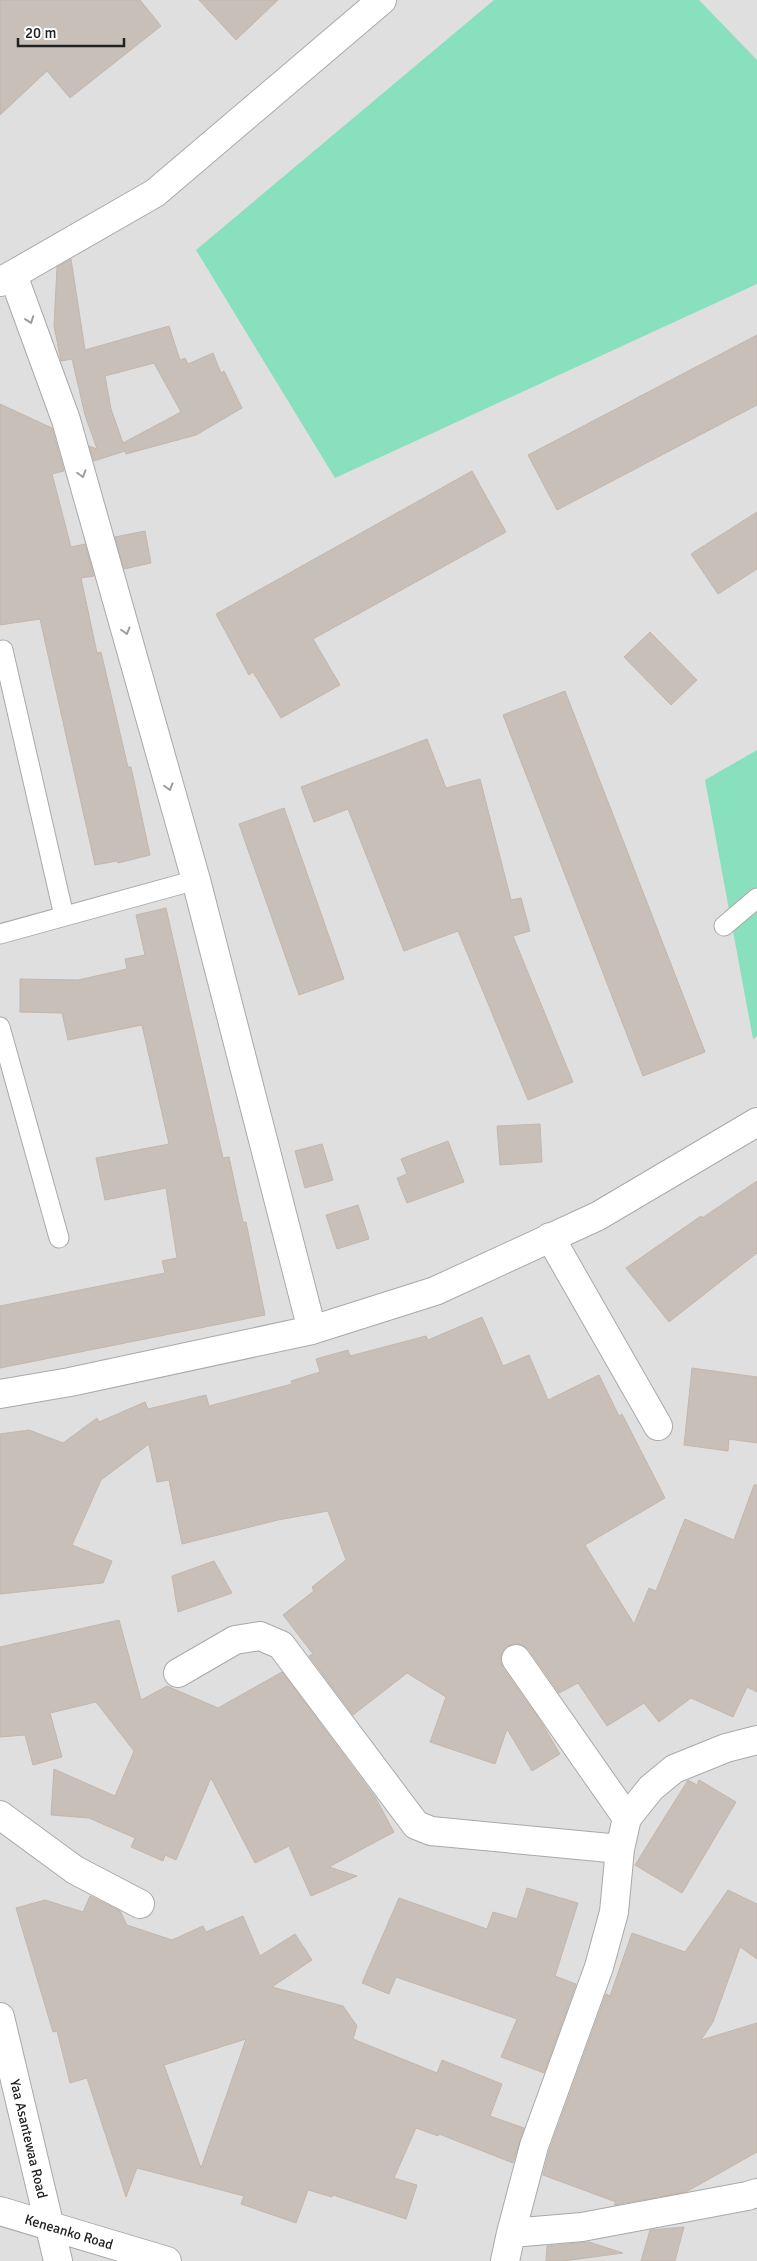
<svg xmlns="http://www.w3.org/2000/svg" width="757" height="2261" viewBox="0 0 757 2261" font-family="Signika,sans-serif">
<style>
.residential{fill:#e0dfdf}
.pitch{fill:#88e0be}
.building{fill:#c7bfb8;stroke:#c4b6ab;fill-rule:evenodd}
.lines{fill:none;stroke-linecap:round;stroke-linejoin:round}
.service-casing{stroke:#a9a9a9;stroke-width:21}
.minor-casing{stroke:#a9a9a9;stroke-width:30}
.tertiary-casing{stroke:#a9a9a9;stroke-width:30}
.service{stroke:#fff;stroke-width:19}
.minor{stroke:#fff;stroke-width:28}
.tertiary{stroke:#fff;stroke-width:28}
.oneway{stroke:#9c9c9c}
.labels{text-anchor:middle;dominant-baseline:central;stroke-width:4;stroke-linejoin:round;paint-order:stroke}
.street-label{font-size:14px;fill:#222;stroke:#fff}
</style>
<rect width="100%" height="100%" fill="#f2efe9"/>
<path class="residential" d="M 0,0 L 757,0 L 757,2261 L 0,2261 Z"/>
<path class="pitch" d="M 494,0 L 699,0 L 757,60 L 757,284 L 335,478 L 196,250 Z
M 757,750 L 757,1036 L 753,1039 L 705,780 Z"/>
<path class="building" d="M 0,0 L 140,0 L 161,26 L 70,98 L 47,71 L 0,115 Z
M 199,0 L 278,0 L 236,40 Z
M 71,259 L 85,350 L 169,326 L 180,360 L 185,358 L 188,364 L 213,353 L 221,373 L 224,371 L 242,408 L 196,435 L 126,454 L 125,451 L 94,461 L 89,446 L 97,449 L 85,415 L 72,359 L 61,361 L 54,326 L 57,267 ZM 154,363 L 181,412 L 123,443 L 111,409 L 105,376 Z
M 757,335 L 757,405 L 557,510 L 528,455 Z
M 0,404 L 52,428 L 64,471 L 52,474 L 71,547 L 85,544 L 94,576 L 81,578 L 97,653 L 101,652 L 128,767 L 131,767 L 150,855 L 118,863 L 117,861 L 95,865 L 40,619 L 0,625 Z
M 472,471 L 506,532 L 313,639 L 340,685 L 281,718 L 253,672 L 249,675 L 216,614 Z
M 757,512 L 757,569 L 718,594 L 691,554 Z
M 145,531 L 151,563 L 124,569 L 115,537 Z
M 650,632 L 697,680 L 671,705 L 624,657 Z
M 565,691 L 705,1052 L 643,1076 L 503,715 Z
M 427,739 L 446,788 L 480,779 L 511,900 L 521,898 L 530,931 L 513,936 L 573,1082 L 528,1100 L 458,931 L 404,951 L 348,809 L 314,822 L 301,787 Z
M 284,808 L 344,979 L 299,995 L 239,824 Z
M 166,908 L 223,1158 L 229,1157 L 243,1222 L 246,1222 L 265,1315 L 0,1368 L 0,1306 L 165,1273 L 162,1261 L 177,1258 L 166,1188 L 105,1200 L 96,1158 L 169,1144 L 142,1025 L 68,1040 L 62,1013 L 20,1012 L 20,979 L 78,980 L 127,969 L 125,959 L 145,955 L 136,915 Z
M 540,1124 L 542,1162 L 500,1165 L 497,1126 Z
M 448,1141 L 464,1182 L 407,1203 L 397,1178 L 407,1174 L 401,1159 Z
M 322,1144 L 333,1180 L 305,1188 L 295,1151 Z
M 757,1181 L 757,1253 L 669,1322 L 626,1268 L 701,1216 L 702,1218 Z
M 358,1205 L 369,1239 L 337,1249 L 326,1215 Z
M 482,1317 L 503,1366 L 529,1355 L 548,1400 L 599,1375 L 619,1416 L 622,1414 L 665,1498 L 585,1545 L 634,1624 L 649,1588 L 656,1591 L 685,1519 L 734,1540 L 754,1485 L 757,1485 L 757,1692 L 747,1687 L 733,1717 L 691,1698 L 659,1722 L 644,1703 L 607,1726 L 578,1683 L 559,1693 L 529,1650 L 523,1645 L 515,1643 L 507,1646 L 502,1652 L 500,1660 L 503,1668 L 541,1722 L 560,1754 L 532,1771 L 507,1729 L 495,1764 L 430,1742 L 446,1697 L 407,1673 L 353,1715 L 309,1656 L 313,1654 L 283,1615 L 314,1591 L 312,1587 L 346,1560 L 328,1511 L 278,1520 L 182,1544 L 169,1480 L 157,1482 L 149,1444 L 101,1480 L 72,1545 L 112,1561 L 103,1583 L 0,1594 L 0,1434 L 29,1430 L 63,1443 L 97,1418 L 99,1422 L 145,1402 L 148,1409 L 206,1395 L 209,1406 L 292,1384 L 291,1381 L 320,1372 L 316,1359 L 348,1350 L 350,1356 L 426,1336 L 428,1340 Z
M 692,1368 L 757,1377 L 757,1443 L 729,1439 L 728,1451 L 684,1445 Z
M 214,1561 L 232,1593 L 178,1612 L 172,1576 Z
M 119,1620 L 141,1700 L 167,1686 L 218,1708 L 282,1672 L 375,1797 L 394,1832 L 329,1867 L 357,1876 L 311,1896 L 289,1846 L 255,1863 L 211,1778 L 176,1860 L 165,1855 L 163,1861 L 131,1847 L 135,1838 L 89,1818 L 51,1815 L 54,1769 L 115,1796 L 134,1751 L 96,1702 L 50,1713 L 62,1757 L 33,1765 L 25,1735 L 0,1737 L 0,1647 Z
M 688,1780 L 697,1785 L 699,1780 L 736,1802 L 682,1893 L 635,1865 Z
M 527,1888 L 578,1903 L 555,1976 L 576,1984 L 544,2073 L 501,2057 L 517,2019 L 396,1977 L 389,1994 L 362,1983 L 399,1898 L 487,1929 L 493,1912 L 517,1919 Z
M 728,1890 L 757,1904 L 757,1959 L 740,1947 L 713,2022 L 701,2040 L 757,2023 L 757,2152 L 686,2192 L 614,2205 L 616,2202 L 543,2175 L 549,2151 L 606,1994 L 610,1996 L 632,1933 L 685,1952 Z
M 90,1896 L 120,1911 L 127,1925 L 172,1940 L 203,1926 L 206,1932 L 243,1916 L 260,1956 L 295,1934 L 312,1960 L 272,1987 L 343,2006 L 357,2026 L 353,2039 L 437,2073 L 442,2060 L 502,2084 L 490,2116 L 524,2128 L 513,2163 L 439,2134 L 438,2136 L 416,2128 L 394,2178 L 417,2185 L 406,2219 L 333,2195 L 332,2197 L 308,2190 L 296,2223 L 241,2204 L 244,2196 L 137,2168 L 126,2197 L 87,2078 L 70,2083 L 57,2031 L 53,2032 L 16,1908 L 45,1900 L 83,1912 ZM 246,2039 L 201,2168 L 164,2065 Z
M 684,2227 L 675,2261 L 641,2261 L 650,2230 Z
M 589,2242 L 623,2253 L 563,2261 L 546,2261 L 547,2246 Z"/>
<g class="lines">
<g class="service-casing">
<path id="service" d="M 3,650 L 64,916
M 724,926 L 757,898
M 0,934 L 196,880
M 0,1027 L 59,1238"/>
</g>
<g class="minor-casing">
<path id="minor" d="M 13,275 L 66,420 L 196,880 L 312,1330
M 550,1237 L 658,1426
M 0,1394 L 70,1382 L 312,1330 L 435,1291 L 598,1216 L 757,1122
M 516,1659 L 627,1818
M 178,1673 L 235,1640 L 260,1636 L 281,1645 L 416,1825 L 431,1831 L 620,1849
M 0,1815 L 75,1870 L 140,1904
M 511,2233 L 534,2146 L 599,1967 L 614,1912 L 620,1849 L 627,1818 L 651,1788 L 674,1769 L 726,1748 L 757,1740
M 505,2261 L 511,2233 L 582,2227 L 747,2196 L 757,2193"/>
</g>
<g class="tertiary-casing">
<g id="tertiary">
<path d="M 0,282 L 155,193 L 382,0"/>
<path id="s1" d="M 0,2017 L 58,2261"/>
<path id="s2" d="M 0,2211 L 167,2261"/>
</g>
</g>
<use href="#service" class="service"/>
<use href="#minor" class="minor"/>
<use href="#tertiary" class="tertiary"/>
</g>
<defs><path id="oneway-chevron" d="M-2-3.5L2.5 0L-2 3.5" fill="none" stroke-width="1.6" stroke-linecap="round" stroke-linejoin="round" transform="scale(1.25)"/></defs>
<g class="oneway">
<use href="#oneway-chevron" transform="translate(30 320) rotate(70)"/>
<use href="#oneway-chevron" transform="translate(82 474) rotate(74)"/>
<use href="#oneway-chevron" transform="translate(126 631) rotate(74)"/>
<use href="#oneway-chevron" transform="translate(169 787) rotate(74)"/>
</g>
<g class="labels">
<g class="street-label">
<text stroke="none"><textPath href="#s1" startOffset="125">Yaa Asantewaa Road</textPath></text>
<text stroke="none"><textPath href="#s2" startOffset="72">Keneanko Road</textPath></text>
</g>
</g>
<path d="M18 38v8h106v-8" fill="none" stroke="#222222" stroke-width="2.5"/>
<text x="25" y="38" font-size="15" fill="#222222" stroke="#ffffff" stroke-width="4" paint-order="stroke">20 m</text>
</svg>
